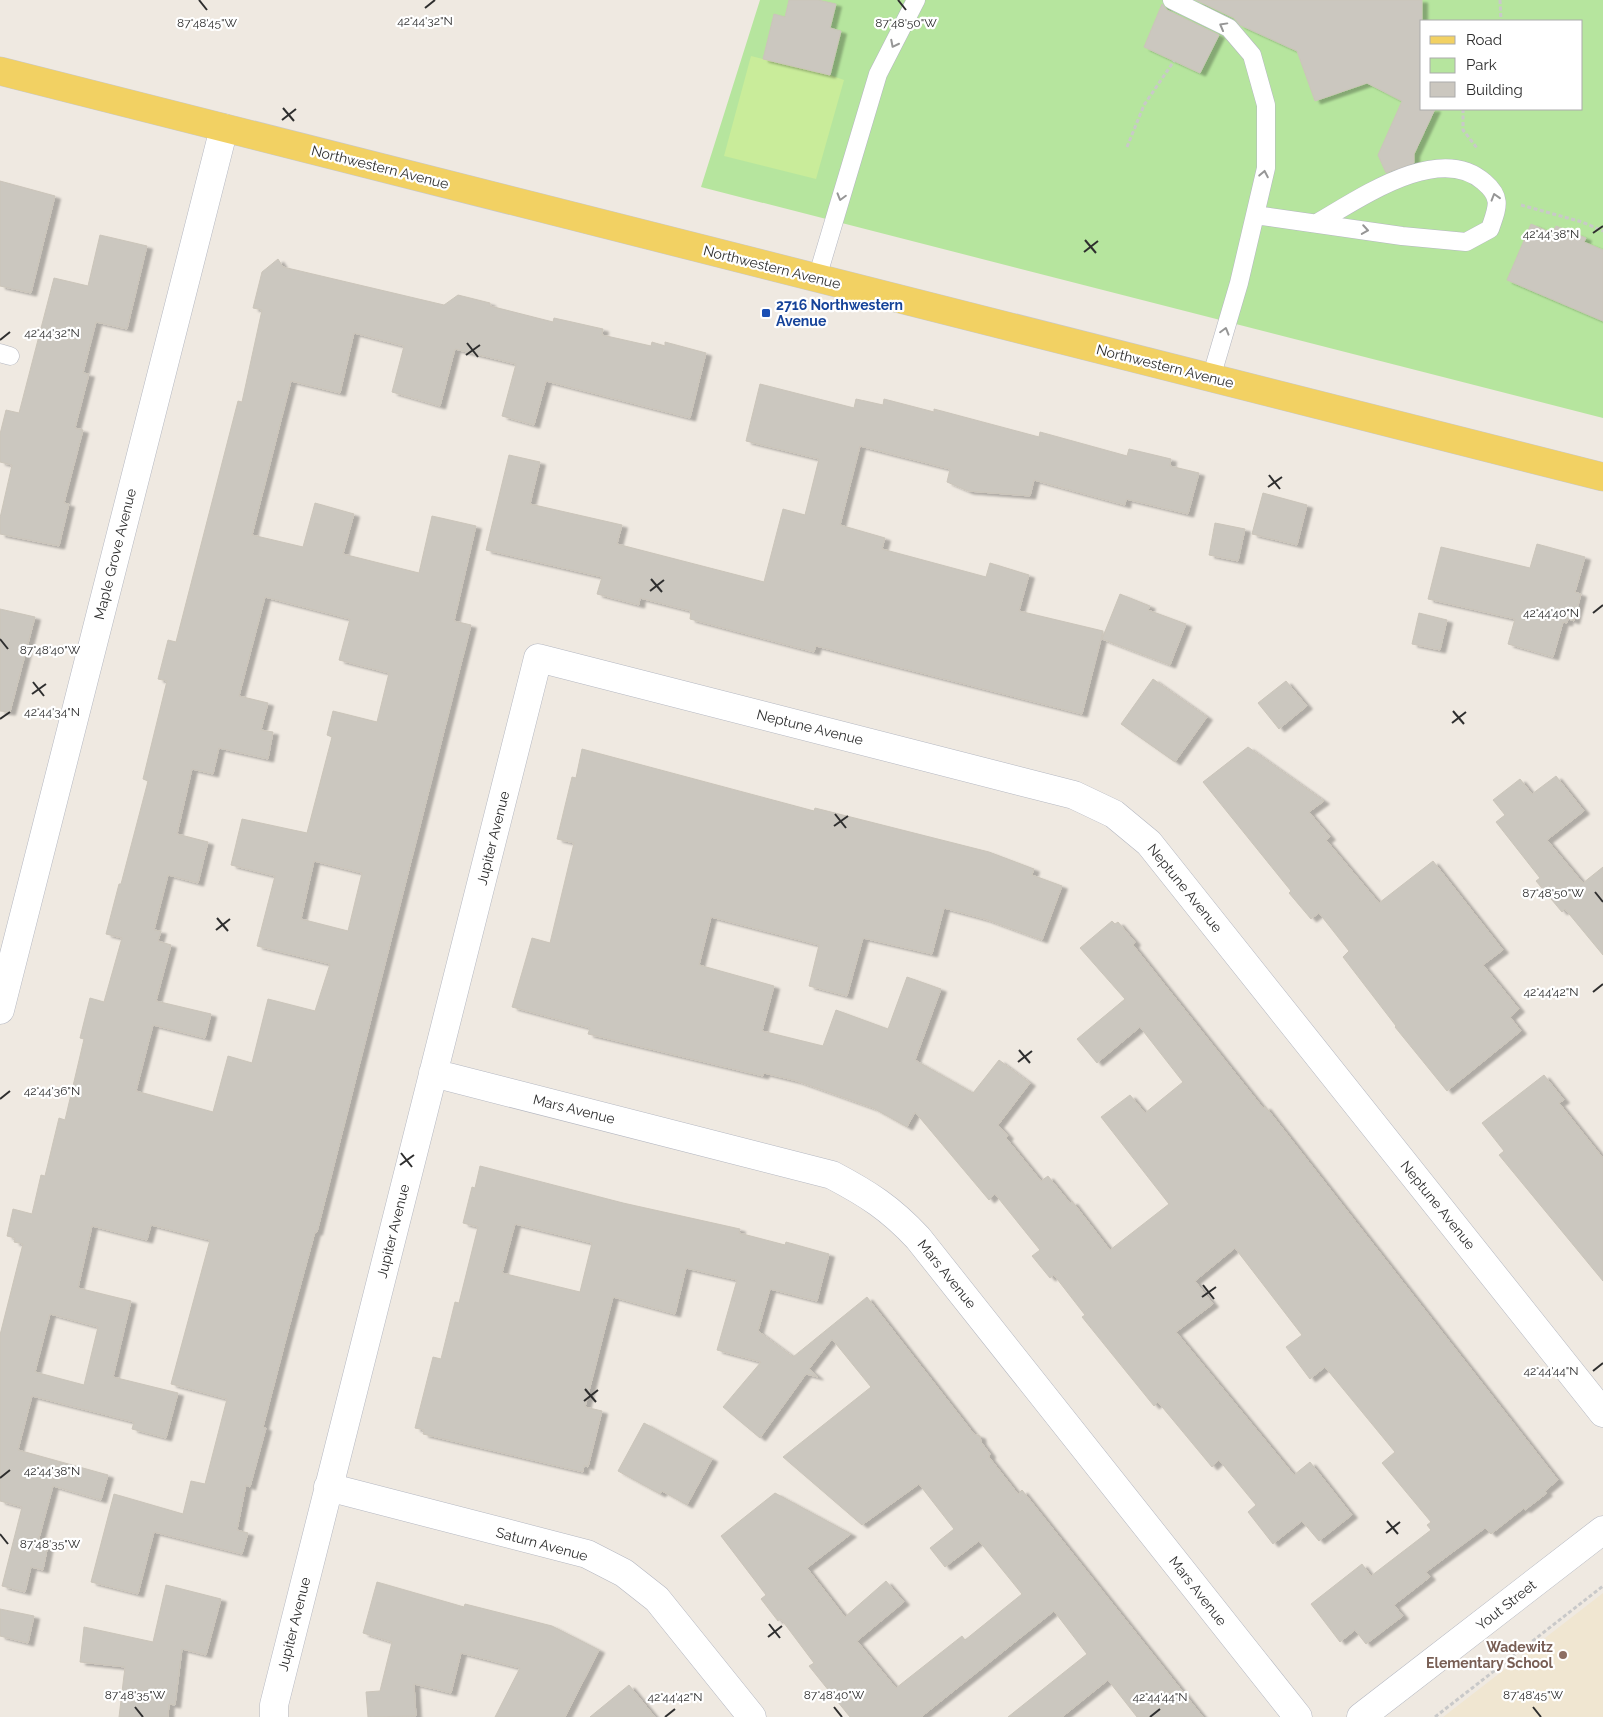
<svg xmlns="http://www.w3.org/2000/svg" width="1603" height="1717" viewBox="0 0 1603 1717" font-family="Raleway,sans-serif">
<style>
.education{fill:#f0e6d1}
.green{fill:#b6e59e;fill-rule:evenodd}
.pitch{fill:#c9ec9a}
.building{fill:#cbc7bf;stroke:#cbc5ba;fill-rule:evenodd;filter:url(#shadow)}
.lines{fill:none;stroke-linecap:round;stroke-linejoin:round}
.lane-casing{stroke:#b4b7c1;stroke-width:19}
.street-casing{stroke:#b4b7c1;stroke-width:29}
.primary-casing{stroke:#c9c9c9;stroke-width:29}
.path{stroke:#c9c9c9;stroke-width:3;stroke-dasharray:4 2.5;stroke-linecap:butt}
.lane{stroke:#fff;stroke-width:18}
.street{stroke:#fff;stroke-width:28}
.primary{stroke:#f2d163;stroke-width:28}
.oneway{stroke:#969696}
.ticks{fill:none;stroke:#2e2e2e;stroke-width:2}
.transit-dot{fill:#1a4fb4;stroke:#fff;stroke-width:2}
.education-dot{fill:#8d6e63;stroke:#fff;stroke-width:2}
.labels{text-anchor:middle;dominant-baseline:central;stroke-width:4.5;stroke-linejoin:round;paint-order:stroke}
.street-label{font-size:14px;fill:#2e2e2e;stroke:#fff}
.transit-label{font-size:14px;font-weight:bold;fill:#164399;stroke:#fff;text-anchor:start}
.education-label{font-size:14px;font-weight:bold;fill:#785e54;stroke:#fff;text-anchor:end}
.ticks-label{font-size:12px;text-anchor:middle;fill:#2e2e2e;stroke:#fff;stroke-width:4.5;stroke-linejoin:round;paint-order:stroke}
</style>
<defs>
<filter id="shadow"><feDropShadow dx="5.5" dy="3" stdDeviation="1" flood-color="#0004"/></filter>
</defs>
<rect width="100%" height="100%" fill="#efe9e1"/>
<path class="education" d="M 1603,1593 L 1603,1717 L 1443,1717 Z"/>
<path class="green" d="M 760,0 L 1603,0 L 1603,418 L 701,187 ZM 1422,21 L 1582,21 L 1582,109 L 1422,109 Z"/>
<path class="pitch" d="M 751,56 L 830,75 L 844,80 L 816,179 L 724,156 Z"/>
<path class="building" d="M 789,0 L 818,0 L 836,4 L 830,28 L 841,31 L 830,75 L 763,59 L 774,14 L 785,17 Z
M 1196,0 L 1422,0 L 1422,109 L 1435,109 L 1414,154 L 1414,163 L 1386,173 L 1378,155 L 1402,101 L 1367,83 L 1315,101 L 1297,51 L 1240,25 L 1234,18 Z
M 1162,4 L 1167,10 L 1219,35 L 1200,73 L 1144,47 Z
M 0,181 L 55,196 L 31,293 L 0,286 Z
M 1531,224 L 1552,233 L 1556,226 L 1586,238 L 1584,242 L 1603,250 L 1603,321 L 1507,280 Z
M 100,235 L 147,246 L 127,329 L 96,322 L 83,373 L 89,374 L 75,428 L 83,430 L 64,503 L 69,504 L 59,546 L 0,534 L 0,518 L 12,465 L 0,462 L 0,434 L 6,410 L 19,413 L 54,278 L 88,286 Z
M 278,259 L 283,267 L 444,305 L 458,295 L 490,303 L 490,306 L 553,322 L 554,318 L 603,329 L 602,335 L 651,346 L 652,342 L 665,346 L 665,342 L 706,353 L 690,418 L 546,381 L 534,425 L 502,416 L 516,364 L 455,349 L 440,406 L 392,392 L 404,346 L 354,333 L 340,393 L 291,381 L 252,535 L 303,547 L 315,503 L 354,514 L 343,554 L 419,573 L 432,516 L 476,526 L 454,621 L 471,625 L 317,1232 L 315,1232 L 288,1331 L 263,1427 L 266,1428 L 250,1487 L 246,1485 L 237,1530 L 248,1533 L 242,1554 L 154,1532 L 138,1594 L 91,1582 L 114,1494 L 183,1514 L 191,1481 L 205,1484 L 227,1399 L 171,1384 L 210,1240 L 151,1225 L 147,1240 L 92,1226 L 78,1288 L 131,1301 L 113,1377 L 178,1393 L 166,1438 L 132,1429 L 134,1422 L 32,1396 L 18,1450 L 108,1475 L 101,1500 L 53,1486 L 38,1542 L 48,1545 L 43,1570 L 31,1567 L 25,1592 L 2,1586 L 22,1507 L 0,1501 L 0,1335 L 23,1244 L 14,1242 L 15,1238 L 7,1236 L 13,1209 L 32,1214 L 41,1175 L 45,1176 L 59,1118 L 65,1120 L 84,1039 L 80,1038 L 90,998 L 104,1002 L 122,938 L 106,934 L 119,884 L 121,884 L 148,781 L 143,779 L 167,681 L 158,679 L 168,640 L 176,642 L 238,401 L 242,402 L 262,310 L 253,308 L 262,272 ZM 265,597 L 350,619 L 339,660 L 389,673 L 377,722 L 333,711 L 327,735 L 332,737 L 307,833 L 242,819 L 231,865 L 275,876 L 257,946 L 330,964 L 315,1011 L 268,999 L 252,1063 L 228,1056 L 213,1112 L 136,1091 L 153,1025 L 205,1038 L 211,1014 L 156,1001 L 171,945 L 158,941 L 161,931 L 154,930 L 168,875 L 198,883 L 208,842 L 177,834 L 192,769 L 213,774 L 219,748 L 268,759 L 273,732 L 261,730 L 268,703 L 239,696 ZM 314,861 L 362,873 L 348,931 L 301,919 ZM 50,1314 L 98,1327 L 84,1385 L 35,1372 Z
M 760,384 L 854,408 L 856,399 L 883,405 L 884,399 L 934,412 L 934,409 L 1039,437 L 1040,432 L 1127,456 L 1129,449 L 1171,459 L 1170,466 L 1199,473 L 1188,514 L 1126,499 L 1125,505 L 1034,480 L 1030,496 L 968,491 L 947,482 L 950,469 L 860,446 L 840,525 L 885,538 L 882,549 L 986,577 L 990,563 L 1029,575 L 1019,611 L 1103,631 L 1082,714 L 816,646 L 814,652 L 690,619 L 691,611 L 640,598 L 639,605 L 597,594 L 602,577 L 486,550 L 509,455 L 540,462 L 530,504 L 622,525 L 617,544 L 764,582 L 783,509 L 805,515 L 819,459 L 746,441 Z
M 1263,493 L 1307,505 L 1297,545 L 1252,534 Z
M 1215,523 L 1245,529 L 1238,561 L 1209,555 Z
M 1537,544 L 1585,557 L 1575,592 L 1581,594 L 1574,621 L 1568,619 L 1567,623 L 1563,622 L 1553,657 L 1508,644 L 1515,619 L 1428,599 L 1441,547 L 1530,568 Z
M 1120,594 L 1150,606 L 1148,610 L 1186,624 L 1170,665 L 1102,639 Z
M 0,609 L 35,617 L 10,712 L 0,711 Z
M 1419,613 L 1447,620 L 1440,650 L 1412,644 Z
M 1153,679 L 1207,717 L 1175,762 L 1121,724 Z
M 1286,681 L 1307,706 L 1279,729 L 1258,703 Z
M 1248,747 L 1324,801 L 1309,812 L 1330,837 L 1326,840 L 1379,903 L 1433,861 L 1503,950 L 1483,965 L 1519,1009 L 1510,1017 L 1521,1031 L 1447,1091 L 1395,1027 L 1396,1026 L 1343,957 L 1349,951 L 1319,913 L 1311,919 L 1289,893 L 1291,891 L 1203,782 Z
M 582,749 L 814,811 L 815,808 L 989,852 L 1034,869 L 1032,875 L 1062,886 L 1042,940 L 985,919 L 944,908 L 932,954 L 863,938 L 847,996 L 809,986 L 819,945 L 711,917 L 699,965 L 774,986 L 762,1031 L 823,1046 L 836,1010 L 888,1029 L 907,977 L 941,989 L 915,1060 L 973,1093 L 999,1060 L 1030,1083 L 998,1125 L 1008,1136 L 1006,1138 L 1041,1181 L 1048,1176 L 1070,1203 L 1072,1201 L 1110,1250 L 1169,1204 L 1101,1117 L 1130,1095 L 1145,1113 L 1183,1082 L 1140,1027 L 1097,1063 L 1077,1039 L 1125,999 L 1080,948 L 1112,921 L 1115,924 L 1118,922 L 1135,942 L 1133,945 L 1263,1108 L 1265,1106 L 1558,1480 L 1545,1491 L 1547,1493 L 1525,1510 L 1524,1508 L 1491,1534 L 1485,1528 L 1426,1572 L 1430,1577 L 1394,1605 L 1403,1616 L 1366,1644 L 1355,1630 L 1340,1642 L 1311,1604 L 1362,1564 L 1371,1576 L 1431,1530 L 1427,1525 L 1431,1522 L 1382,1463 L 1395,1452 L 1325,1367 L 1310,1379 L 1286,1347 L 1302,1335 L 1235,1248 L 1195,1281 L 1213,1304 L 1176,1332 L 1294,1475 L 1310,1462 L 1352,1515 L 1319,1541 L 1302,1521 L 1273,1544 L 1248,1512 L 1256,1505 L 1219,1460 L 1212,1467 L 1158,1402 L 1154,1406 L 1082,1317 L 1085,1315 L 1054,1275 L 1050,1278 L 1032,1256 L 1040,1250 L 995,1194 L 989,1200 L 915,1112 L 907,1127 L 873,1108 L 797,1081 L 764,1073 L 763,1076 L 588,1034 L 590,1028 L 512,1007 L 532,938 L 550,943 L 574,843 L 557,839 L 572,777 L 576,778 Z
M 1556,776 L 1584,811 L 1547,840 L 1583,883 L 1603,867 L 1603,955 L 1565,909 L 1562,912 L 1536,881 L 1540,878 L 1496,822 L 1505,815 L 1493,800 L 1520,779 L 1532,794 Z
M 1544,1075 L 1564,1100 L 1559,1103 L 1603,1158 L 1603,1281 L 1499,1155 L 1504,1151 L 1482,1123 Z
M 480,1166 L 623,1203 L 740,1229 L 739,1233 L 785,1245 L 786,1242 L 829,1254 L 817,1301 L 770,1289 L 758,1331 L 793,1357 L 867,1297 L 974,1434 L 980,1436 L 981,1442 L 990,1454 L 989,1457 L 1018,1494 L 1022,1490 L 1203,1717 L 1137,1717 L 1108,1680 L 1062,1717 L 1008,1717 L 1087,1654 L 1054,1611 L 921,1717 L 850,1717 L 809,1666 L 814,1663 L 781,1619 L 778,1621 L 761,1599 L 766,1595 L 721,1536 L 775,1493 L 851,1534 L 807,1568 L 845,1617 L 886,1581 L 904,1602 L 857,1641 L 896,1688 L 962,1636 L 965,1640 L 1022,1594 L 979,1541 L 945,1567 L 930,1548 L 954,1529 L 919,1484 L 862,1525 L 783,1457 L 871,1387 L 832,1339 L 809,1369 L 818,1377 L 806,1374 L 760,1438 L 723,1407 L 761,1362 L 717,1350 L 737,1280 L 686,1268 L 675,1314 L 613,1297 L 585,1407 L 602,1411 L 588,1467 L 584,1465 L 583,1472 L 423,1434 L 424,1430 L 415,1428 L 433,1357 L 441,1359 L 455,1302 L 459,1303 L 478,1227 L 463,1223 L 472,1187 L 475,1188 ZM 515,1224 L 592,1243 L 580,1292 L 502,1273 Z
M 644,1423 L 712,1459 L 687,1505 L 662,1491 L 660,1494 L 618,1471 Z
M 377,1582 L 464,1607 L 465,1604 L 552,1626 L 599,1650 L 565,1717 L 495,1717 L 520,1668 L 461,1653 L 451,1693 L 414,1684 L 416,1716 L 368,1717 L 366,1692 L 380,1691 L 392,1642 L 363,1633 Z
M 166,1585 L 221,1599 L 206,1655 L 182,1649 L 175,1705 L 169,1704 L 168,1717 L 119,1717 L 125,1667 L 80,1662 L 84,1627 L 153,1642 Z
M 0,1609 L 34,1616 L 28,1643 L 0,1636 Z
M 629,1685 L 655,1717 L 590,1717 Z"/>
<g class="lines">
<g class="lane-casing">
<path id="lane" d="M 1172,0 L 1229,28 L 1252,55 L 1266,105 L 1266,168 L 1239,283 L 1211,378
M 1255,215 L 1402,236 L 1466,242 L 1490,229 C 1497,208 1503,198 1484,182 C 1439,142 1359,199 1317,223
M 817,278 L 878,74 L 916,0
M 0,353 L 10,356"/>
</g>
<g class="street-casing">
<path id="street" d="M 0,1010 L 224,128
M 433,1073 L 832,1175 C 868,1194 890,1208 918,1238 L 1298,1717
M 328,1487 L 587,1554 L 624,1573 L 657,1599 L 752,1717
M 274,1717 L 274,1705 L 538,658 L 1074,795 L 1114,814 L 1149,843 L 1603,1413
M 1361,1717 L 1603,1530"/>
</g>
<g class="primary-casing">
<path id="primary" d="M 0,71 L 1603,477"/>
</g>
<path class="path" d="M 1500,0 L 1501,21
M 1463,109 L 1463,130 L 1477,148
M 1127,147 L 1144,105 L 1174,61
M 1521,205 L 1582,222 L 1603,231
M 1435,1717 L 1603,1586"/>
<use href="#lane" class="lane"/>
<use href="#street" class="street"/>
<use href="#primary" class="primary"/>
</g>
<defs><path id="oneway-chevron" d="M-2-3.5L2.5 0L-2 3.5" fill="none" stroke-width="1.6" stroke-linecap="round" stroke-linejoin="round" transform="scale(1.25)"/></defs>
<g class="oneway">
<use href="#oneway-chevron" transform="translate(1223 26) rotate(-151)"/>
<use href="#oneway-chevron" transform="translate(894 44) rotate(117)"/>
<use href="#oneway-chevron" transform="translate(1264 174) rotate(-79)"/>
<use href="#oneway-chevron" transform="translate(841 197) rotate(106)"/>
<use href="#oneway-chevron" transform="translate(1495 197) rotate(-107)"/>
<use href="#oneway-chevron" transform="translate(1365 230) rotate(9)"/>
<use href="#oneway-chevron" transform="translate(1225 331) rotate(-74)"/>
</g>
<path class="ticks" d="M 199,0 L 207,10M 898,0 L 906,10M 425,8 L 435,0M 283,108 L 294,121M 282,120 L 296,109M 1593,233 L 1603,226M 1085,240 L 1096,253M 1084,252 L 1098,241M 0,340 L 10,332M 467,343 L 478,357M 466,355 L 480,345M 1269,475 L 1280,489M 1268,487 L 1282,477M 651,579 L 662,592M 650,591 L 664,580M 1593,613 L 1603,605M 0,639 L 8,649M 33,682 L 44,696M 32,694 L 46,684M 1453,711 L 1464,724M 0,719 L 10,712M 1452,723 L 1466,712M 835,814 L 846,828M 834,826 L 848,816M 1595,892 L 1603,902M 217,918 L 228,931M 216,930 L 230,919M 1593,992 L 1603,984M 1019,1050 L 1030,1063M 1018,1062 L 1032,1051M 0,1099 L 10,1091M 401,1153 L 412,1167M 400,1165 L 414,1155M 1203,1285 L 1214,1299M 1202,1297 L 1216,1287M 1593,1371 L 1603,1363M 585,1389 L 596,1402M 584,1401 L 598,1390M 0,1478 L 10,1470M 1387,1521 L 1398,1534M 1386,1533 L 1400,1522M 0,1534 L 8,1544M 769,1624 L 780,1638M 768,1637 L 782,1626M 135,1707 L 143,1717M 834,1707 L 842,1717M 1533,1707 L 1541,1717M 665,1717 L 675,1709M 1150,1717 L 1160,1709"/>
<rect class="transit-dot" x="761" y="308" width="10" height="10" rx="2.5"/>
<circle class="education-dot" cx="1563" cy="1655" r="5"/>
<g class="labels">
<g class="street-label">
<text transform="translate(380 167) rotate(14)">Northwestern Avenue</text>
<text transform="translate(772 267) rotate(14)">Northwestern Avenue</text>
<text transform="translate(1165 366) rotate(14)">Northwestern Avenue</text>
<text transform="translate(115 554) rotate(-76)">Maple Grove Avenue</text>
<text transform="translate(810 727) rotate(14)">Neptune Avenue</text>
<text transform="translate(493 838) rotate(-76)">Jupiter Avenue</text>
<text transform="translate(1185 888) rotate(51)">Neptune Avenue</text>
<text transform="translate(574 1109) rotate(14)">Mars Avenue</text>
<text transform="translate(1438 1205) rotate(51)">Neptune Avenue</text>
<text transform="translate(393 1231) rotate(-76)">Jupiter Avenue</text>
<text transform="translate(947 1274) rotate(51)">Mars Avenue</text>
<text transform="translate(542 1544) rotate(15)">Saturn Avenue</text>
<text transform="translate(1198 1591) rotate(52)">Mars Avenue</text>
<text transform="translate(1506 1605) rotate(-38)">Yout Street</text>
<text transform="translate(294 1624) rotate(-76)">Jupiter Avenue</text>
</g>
<g class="transit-label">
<text x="776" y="305">2716 Northwestern<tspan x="776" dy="16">Avenue</tspan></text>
</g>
<g class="education-label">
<text x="1553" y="1647">Wadewitz<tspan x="1553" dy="16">Elementary School</tspan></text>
</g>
</g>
<g class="ticks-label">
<text x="425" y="25">42°44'32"N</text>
<text x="207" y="27">87°48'45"W</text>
<text x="906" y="27">87°48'50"W</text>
<text x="1551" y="238">42°44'38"N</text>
<text x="52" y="337">42°44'32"N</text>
<text x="1551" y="617">42°44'40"N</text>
<text x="50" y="654">87°48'40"W</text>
<text x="52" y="716">42°44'34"N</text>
<text x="1553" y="897">87°48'50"W</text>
<text x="1551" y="996">42°44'42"N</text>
<text x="52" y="1095">42°44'36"N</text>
<text x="1551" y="1375">42°44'44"N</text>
<text x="52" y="1475">42°44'38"N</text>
<text x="50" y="1548">87°48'35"W</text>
<text x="135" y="1699">87°48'35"W</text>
<text x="834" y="1699">87°48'40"W</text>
<text x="1533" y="1699">87°48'45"W</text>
<text x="675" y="1701">42°44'42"N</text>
<text x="1160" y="1701">42°44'44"N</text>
</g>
<rect x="1420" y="20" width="162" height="90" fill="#ffffff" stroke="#ababab"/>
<rect x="1430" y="36" width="25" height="8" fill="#f2d163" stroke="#ababab"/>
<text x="1466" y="45" font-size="15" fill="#2e2e2e">Road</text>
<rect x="1430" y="58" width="25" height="15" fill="#b6e59e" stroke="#ababab"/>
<text x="1466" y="70" font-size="15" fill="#2e2e2e">Park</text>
<rect x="1430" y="82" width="25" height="15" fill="#cbc7bf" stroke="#ababab"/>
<text x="1466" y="95" font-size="15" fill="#2e2e2e">Building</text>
</svg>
